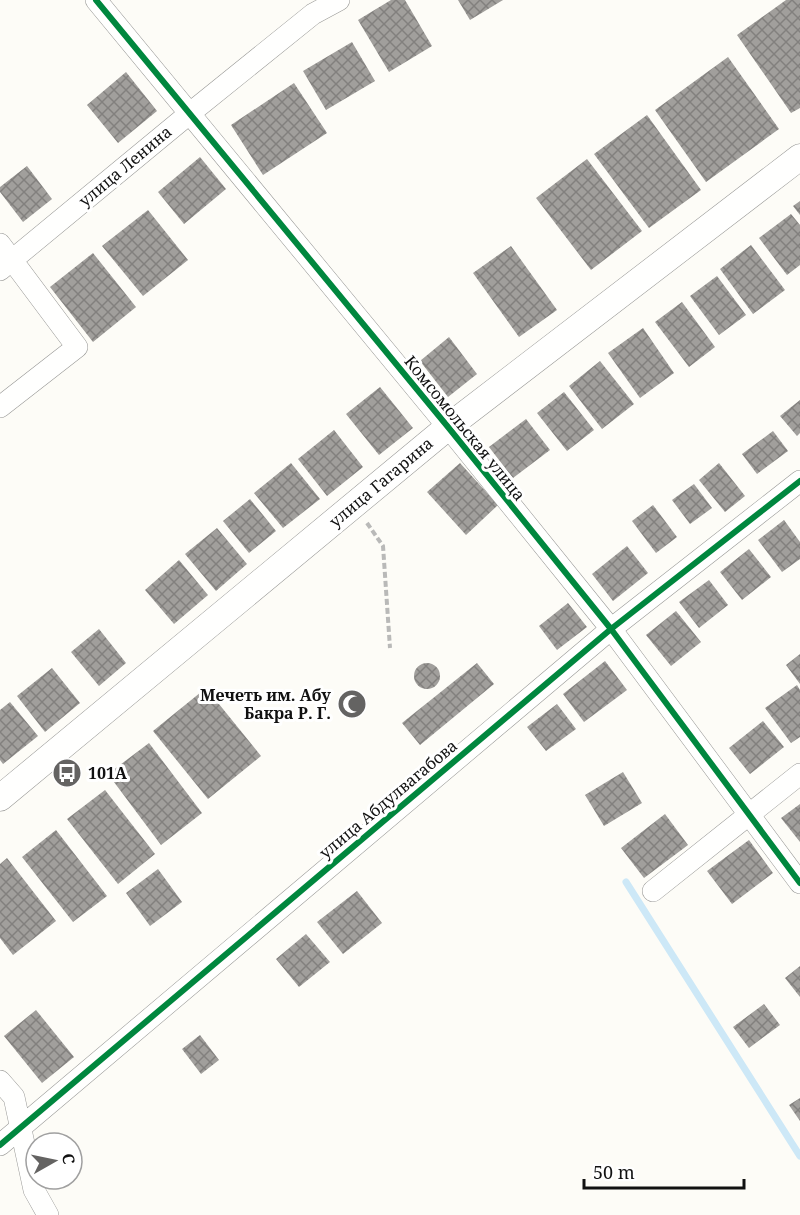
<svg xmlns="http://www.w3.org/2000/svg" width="800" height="1215" viewBox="0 0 800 1215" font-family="'Noto Serif',serif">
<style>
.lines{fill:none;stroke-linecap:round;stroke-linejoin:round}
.stream{stroke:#cde8f7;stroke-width:7}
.building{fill:url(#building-cross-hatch)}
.minor-casing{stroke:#979795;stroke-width:22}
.tertiary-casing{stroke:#979795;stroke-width:27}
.path{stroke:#b9b9b8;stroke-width:4;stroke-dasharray:6 3;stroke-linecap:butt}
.minor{stroke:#fffffe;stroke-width:21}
.tertiary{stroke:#fffffe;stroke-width:26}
.cycleway-casing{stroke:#fff;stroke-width:10}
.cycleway{stroke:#00873e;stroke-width:6}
.labels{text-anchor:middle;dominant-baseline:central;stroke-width:6;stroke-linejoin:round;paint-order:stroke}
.street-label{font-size:16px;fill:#111;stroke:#fff}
.poi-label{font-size:16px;font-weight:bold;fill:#111;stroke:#fff;text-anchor:end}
</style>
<defs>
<pattern id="building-cross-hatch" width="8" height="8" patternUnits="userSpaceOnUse" patternTransform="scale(1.5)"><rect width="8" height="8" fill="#a19f9c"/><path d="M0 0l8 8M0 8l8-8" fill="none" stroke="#82807e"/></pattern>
</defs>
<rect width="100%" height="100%" fill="#fdfcf7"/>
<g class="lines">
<path class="stream" d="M 626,882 L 800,1156"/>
</g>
<path class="building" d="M 391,0 L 405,0 L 432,46 L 389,72 L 358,20 Z
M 458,0 L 503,0 L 470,20 Z
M 786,0 L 800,0 L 800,108 L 791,113 L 737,35 Z
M 352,42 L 375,81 L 326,110 L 303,71 Z
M 728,57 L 779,129 L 706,182 L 655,110 Z
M 126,72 L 157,111 L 118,143 L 87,105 Z
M 294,83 L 327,133 L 263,175 L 231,125 Z
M 647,115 L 701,190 L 649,228 L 594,154 Z
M 200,157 L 226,189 L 184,224 L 158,192 Z
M 587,159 L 642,231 L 591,270 L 536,198 Z
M 27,166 L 52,199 L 23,222 L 0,192 L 0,187 Z
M 800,201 L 800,215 L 793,206 Z
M 148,210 L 188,260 L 143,296 L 102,246 Z
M 791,214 L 800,225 L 800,265 L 787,275 L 759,238 Z
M 751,245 L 785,290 L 753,314 L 720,269 Z
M 511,246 L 557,310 L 519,337 L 473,273 Z
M 93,253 L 136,307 L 93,342 L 50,287 Z
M 717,276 L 746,315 L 719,335 L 690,296 Z
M 682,302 L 715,347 L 689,367 L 655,322 Z
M 643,328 L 674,373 L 640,398 L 608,353 Z
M 449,337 L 477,374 L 448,397 L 420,361 Z
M 600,361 L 634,404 L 602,429 L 569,386 Z
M 380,387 L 413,428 L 379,455 L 346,414 Z
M 564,392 L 594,430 L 567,451 L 537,413 Z
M 800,400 L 800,433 L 797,436 L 780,416 Z
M 526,419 L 550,450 L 513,478 L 489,447 Z
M 334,430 L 363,467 L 327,496 L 298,459 Z
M 773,431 L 788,451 L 757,474 L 742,454 Z
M 291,463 L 320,499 L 283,528 L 254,493 Z
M 460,463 L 498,505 L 466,535 L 427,492 Z
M 719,463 L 745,496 L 725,512 L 699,480 Z
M 694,484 L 712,508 L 690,524 L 672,500 Z
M 250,499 L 276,531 L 249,553 L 223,521 Z
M 653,505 L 677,537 L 656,553 L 632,521 Z
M 784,520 L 800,542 L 800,559 L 782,572 L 758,540 Z
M 217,528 L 247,564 L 216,591 L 185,554 Z
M 627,546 L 648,573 L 613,601 L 592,574 Z
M 749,549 L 771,577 L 742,600 L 720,572 Z
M 179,560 L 208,595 L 174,624 L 145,590 Z
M 709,580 L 728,605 L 699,628 L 679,602 Z
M 568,603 L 587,627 L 557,650 L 539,626 Z
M 676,611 L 701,642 L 671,666 L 646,635 Z
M 99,629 L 126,663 L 99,686 L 71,652 Z
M 800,654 L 800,684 L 786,665 Z
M 605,661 L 627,690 L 584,722 L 563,694 Z
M 477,663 L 494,684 L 420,745 L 402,723 Z
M414 676a13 13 0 1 1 26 0a13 13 0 1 1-26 0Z
M 52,668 L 80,703 L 45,732 L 17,696 Z
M 797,685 L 800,690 L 800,737 L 791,743 L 765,708 Z
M 206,688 L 261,756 L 208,799 L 153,731 Z
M 10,702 L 38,736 L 3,764 L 0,760 L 0,710 Z
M 557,704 L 576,729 L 546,751 L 527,727 Z
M 763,721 L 784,747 L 750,774 L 729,748 Z
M 149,743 L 202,813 L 161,845 L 108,774 Z
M 623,772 L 642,803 L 604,826 L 585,795 Z
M 105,790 L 155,854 L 118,884 L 67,819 Z
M 800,804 L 800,842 L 781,818 Z
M 665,814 L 688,845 L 644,878 L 621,848 Z
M 56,830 L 107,896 L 73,922 L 22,857 Z
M 749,840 L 773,873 L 732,904 L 707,871 Z
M 7,858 L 56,921 L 13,955 L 0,938 L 0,864 Z
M 158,869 L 182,902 L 150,926 L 126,893 Z
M 357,891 L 382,923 L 343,954 L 317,922 Z
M 306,934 L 330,962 L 299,987 L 276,959 Z
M 800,966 L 800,997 L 785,978 Z
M 764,1004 L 780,1025 L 749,1048 L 733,1027 Z
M 36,1010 L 74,1057 L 42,1083 L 4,1036 Z
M 200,1035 L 219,1060 L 201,1074 L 182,1049 Z
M 800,1098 L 800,1121 L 789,1105 Z"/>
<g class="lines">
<g class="minor-casing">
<path id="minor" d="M 96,0 L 448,427 L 611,629 L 800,883
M 0,244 L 77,347 L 0,407
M 0,270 L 189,114 L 313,14 L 339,0
M 653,891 L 800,774
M 0,1081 L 14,1097 L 34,1190 L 48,1215
M 0,1145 L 611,629 L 800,481"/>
</g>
<g class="tertiary-casing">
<path id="tertiary" d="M 0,798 L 448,427 L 800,157"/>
</g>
<path class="path" d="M 367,523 L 383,546 L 390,648"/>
<use href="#minor" class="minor"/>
<use href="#tertiary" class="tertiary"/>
<g class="cycleway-casing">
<path id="cycleway" d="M 96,0 L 448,427 L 611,629 L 800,883
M 0,1145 L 611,629 L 800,481"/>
</g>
<use href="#cycleway" class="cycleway"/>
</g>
<defs>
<g id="mosque-disc" transform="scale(1.5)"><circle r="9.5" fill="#646362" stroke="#fff"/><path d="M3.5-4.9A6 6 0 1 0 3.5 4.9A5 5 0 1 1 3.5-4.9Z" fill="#fff"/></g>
<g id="bus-disc" transform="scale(1.5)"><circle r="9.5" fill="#646362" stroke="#fff"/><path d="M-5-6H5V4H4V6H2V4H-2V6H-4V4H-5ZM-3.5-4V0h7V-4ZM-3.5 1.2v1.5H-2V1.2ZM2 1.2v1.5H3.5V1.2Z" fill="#fff"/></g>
</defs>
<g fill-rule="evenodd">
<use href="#mosque-disc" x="352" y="704"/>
<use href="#bus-disc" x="67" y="773"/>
</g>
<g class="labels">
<g class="street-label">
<text transform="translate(125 166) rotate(-40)">улица Ленина</text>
<text transform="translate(465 428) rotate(51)">Комсомольская улица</text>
<text transform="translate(381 482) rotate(-40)">улица Гагарина</text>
<text transform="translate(388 799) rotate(-40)">улица Абдулвагабова</text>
</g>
<g class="poi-label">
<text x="331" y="695">Мечеть им. Абу<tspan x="331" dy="18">Бакра Р. Г.</tspan></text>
<text x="88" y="773" text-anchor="start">101А</text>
</g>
</g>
<g transform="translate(54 1161) rotate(81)"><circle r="28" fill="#ffffff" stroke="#a0a0a0" stroke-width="1.5"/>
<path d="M0-4.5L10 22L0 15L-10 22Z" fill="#646362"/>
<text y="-9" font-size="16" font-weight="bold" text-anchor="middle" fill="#111111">С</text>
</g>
<path d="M584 1179v9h160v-9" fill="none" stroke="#111111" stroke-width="3"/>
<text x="593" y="1179" font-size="18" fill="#111111" stroke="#ffffff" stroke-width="4.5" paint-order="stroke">50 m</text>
</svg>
